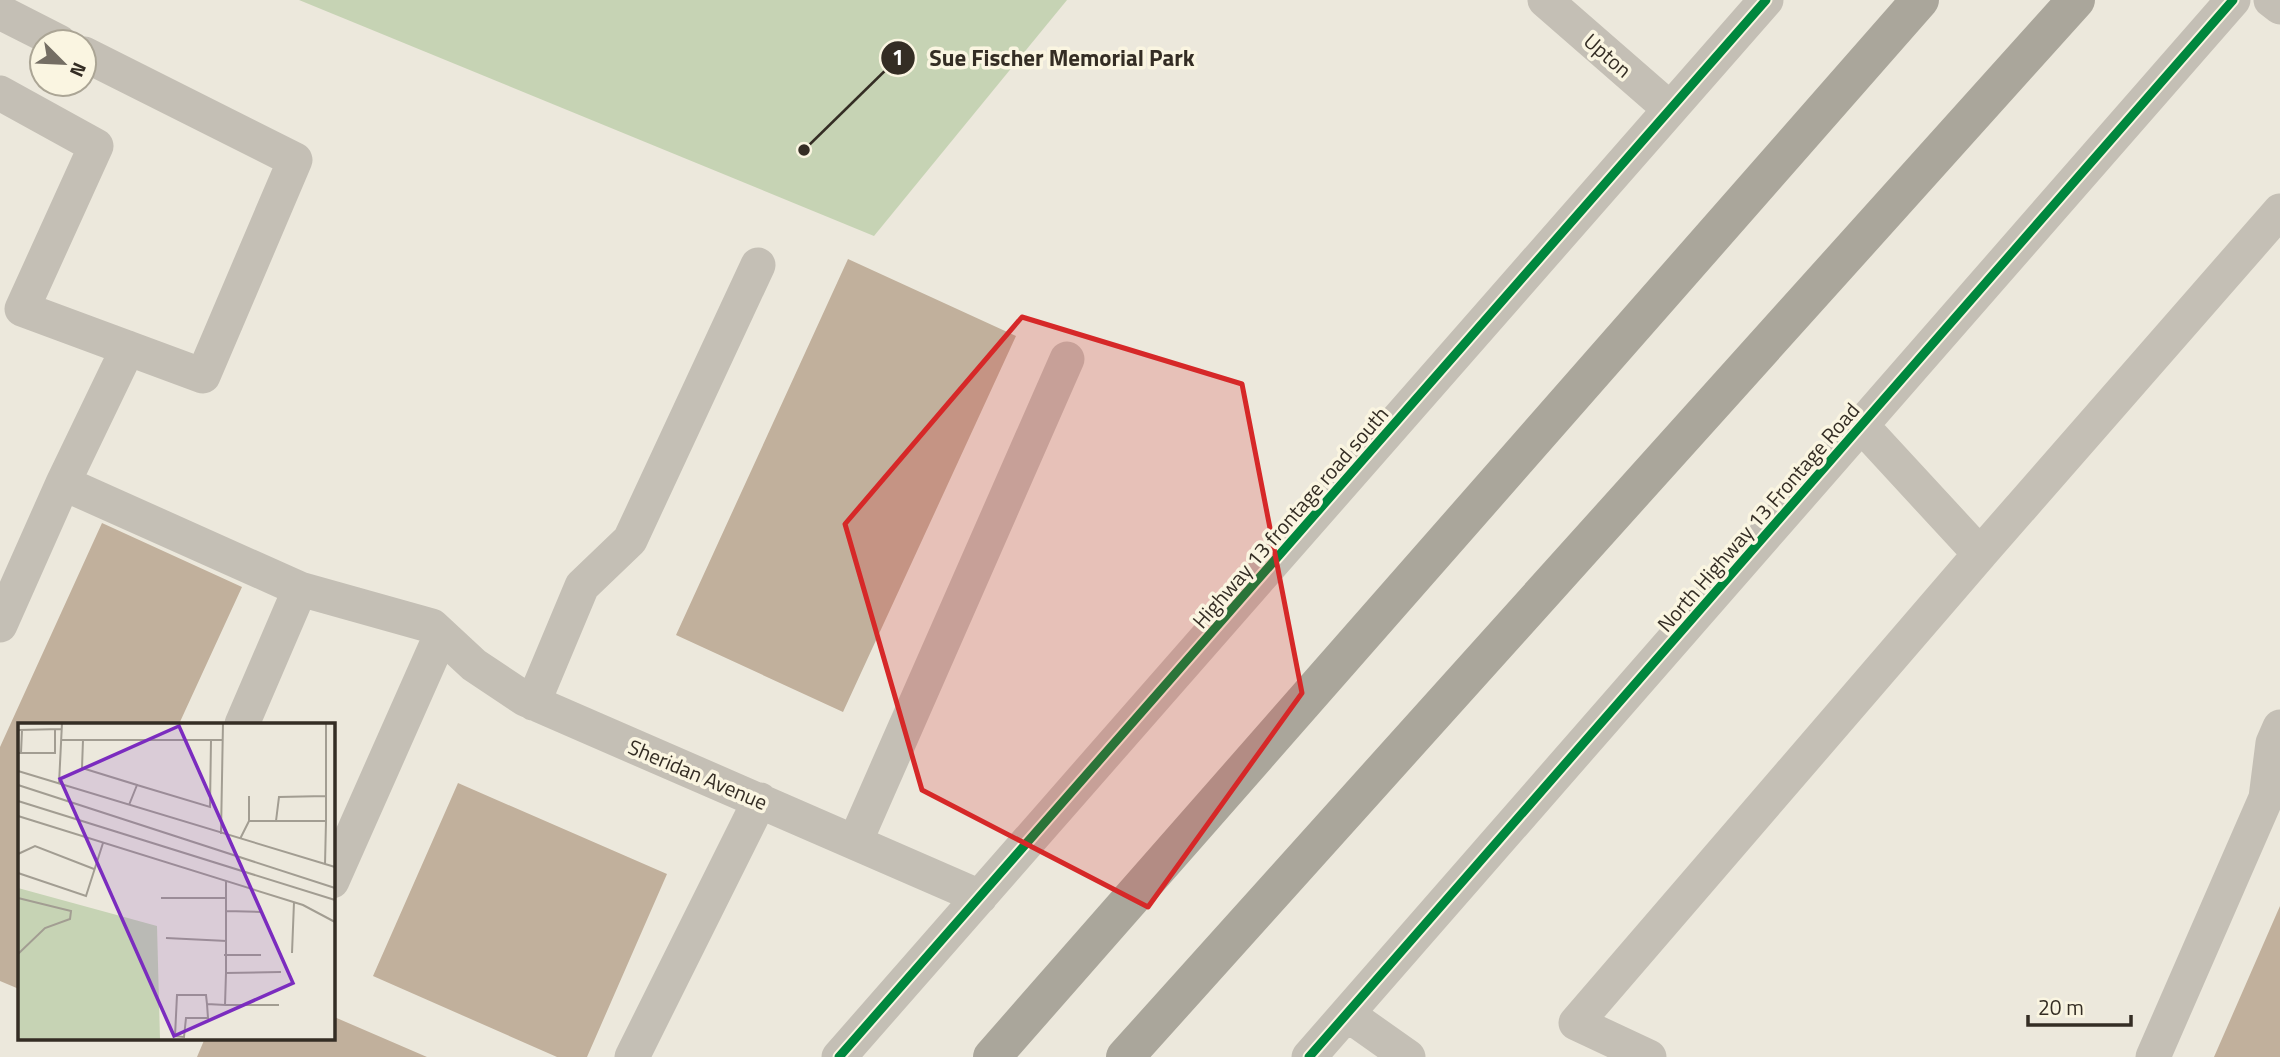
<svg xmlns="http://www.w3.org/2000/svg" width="2280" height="1057" viewBox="0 0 2280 1057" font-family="'Titillium Web',sans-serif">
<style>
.green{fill:#c6d3b4}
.building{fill:#c1b09c}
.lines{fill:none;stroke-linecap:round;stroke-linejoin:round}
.minor{stroke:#c4bfb5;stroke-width:35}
.highway{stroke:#aaa69b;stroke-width:38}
.cycleway-casing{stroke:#faf5e1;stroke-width:13}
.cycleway{stroke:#00873e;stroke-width:9}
.marked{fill:#d62828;fill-opacity:0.2;stroke:#d62828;stroke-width:5;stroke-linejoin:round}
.labels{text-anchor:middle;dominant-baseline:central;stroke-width:7;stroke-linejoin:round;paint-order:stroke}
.street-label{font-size:21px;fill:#342d24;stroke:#faf5e1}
.inset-road{fill:none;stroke:#a29d92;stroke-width:2}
.view{fill:#7b2cbf;fill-opacity:0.15;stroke:#7b2cbf;stroke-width:3.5}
.inset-edge{fill:none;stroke:#342d24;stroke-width:3.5}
.leader{fill:none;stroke:#342d24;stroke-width:2.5}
.callout-dot{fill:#342d24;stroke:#faf5e1;stroke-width:2.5}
.mark-label{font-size:21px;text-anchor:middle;font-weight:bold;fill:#fff}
.callout-label{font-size:23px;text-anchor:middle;font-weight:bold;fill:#342d24;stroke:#faf5e1;stroke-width:7;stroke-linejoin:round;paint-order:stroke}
</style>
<rect width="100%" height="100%" fill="#ece8dc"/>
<path class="green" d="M 299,0 L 1067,0 L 874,236 Z"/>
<path class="building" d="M 848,259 L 1016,336 L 843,712 L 676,635 Z
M 102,523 L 242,587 L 179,724 L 19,724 L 19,989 L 0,981 L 0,747 Z
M 458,783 L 667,874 L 587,1057 L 557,1057 L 373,976 Z
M 2280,906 L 2280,1057 L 2214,1057 Z
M 332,1016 L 427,1057 L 197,1057 L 205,1038 L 332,1038 Z"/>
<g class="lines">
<path class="minor" d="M 1545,0 L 1670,109
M 2271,0 L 2280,7
M 0,12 L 59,42
M 0,93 L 96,146 L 22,309 L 203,376 L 295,160 L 84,54
M 128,348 L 63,483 L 300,589
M 1861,425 L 1980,554 L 2280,211
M 0,625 L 63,483
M 533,703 L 582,586 L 630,540 L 758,265
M 242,724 L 300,589 L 432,626 L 474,665 L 525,699 L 980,897
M 855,842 L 1067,359
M 332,881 L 441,635
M 1347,1014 L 1408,1057
M 632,1057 L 760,800
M 839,1057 L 1766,0
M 1309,1057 L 2233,0
M 1649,1057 L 1576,1023 L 1980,554
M 2153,1057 L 2266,798 L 2273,743 L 2280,727"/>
<path class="highway" d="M 992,1057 L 1920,0
M 1125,1057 L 2076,0"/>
<g class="cycleway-casing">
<path id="cycleway" d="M 839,1057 L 1766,0
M 1309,1057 L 2233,0"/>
</g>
<use href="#cycleway" class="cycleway"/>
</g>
<path class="marked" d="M 1022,317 L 1242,384 L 1302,693 L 1148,907 L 922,790 L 845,524 Z"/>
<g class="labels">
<g class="street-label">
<text transform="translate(1608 55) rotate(41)">Upton</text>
<text transform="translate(1290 517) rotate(-49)">Highway 13 frontage road south</text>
<text transform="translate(1758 517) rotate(-49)">North Highway 13 Frontage Road</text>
<text transform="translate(698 774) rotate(23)">Sheridan Avenue</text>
</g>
</g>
<g transform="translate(18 723)">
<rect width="317" height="317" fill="#ece8dc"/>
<path d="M 0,165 L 139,203 L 142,316 L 0,316 Z" fill="#c6d3b4"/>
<path class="inset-road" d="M 0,7 L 44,6M 44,17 L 205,17M 65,17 L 64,45 L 119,62 L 111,82M 0,30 L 37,30 L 37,6M 3,30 L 4,7M 0,48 L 317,144M 41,61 L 44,0M 0,62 L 317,165M 119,62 L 192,84 L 193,17M 231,73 L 231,98M 0,78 L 317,177M 0,93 L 285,182 L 317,199M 258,98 L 261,74 L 308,73M 308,98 L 308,0M 203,111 L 205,0M 222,116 L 231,98 L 308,98 L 307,142M 0,131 L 17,123 L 76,146M 0,150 L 68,173 L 85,120M 208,158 L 208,250 L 263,249M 0,175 L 53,188 L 52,196 L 27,205 L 0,231M 143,175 L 208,175M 208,188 L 244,189M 148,215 L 209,218M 274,230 L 276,179M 206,232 L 243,232M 189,281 L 190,295 L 168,295 L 166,314 L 157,313 L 159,272 L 188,272 L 189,281 L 207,282 L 208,250M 207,282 L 261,282"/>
<path class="view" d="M 161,3 L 275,260 L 156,313 L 42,56 Z"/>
<rect width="317" height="317" class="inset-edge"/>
</g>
<path class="leader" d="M804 150L898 58"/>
<g class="callout-dot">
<circle cx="804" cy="150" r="7"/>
<circle cx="898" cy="58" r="18"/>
</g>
<g class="mark-label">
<text x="898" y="65">1</text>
</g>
<g class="callout-label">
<text x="1062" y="66">Sue Fischer Memorial Park</text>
</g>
<g transform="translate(63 63) rotate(114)"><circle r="33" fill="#faf5e1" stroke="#aba595" stroke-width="2"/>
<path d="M0-5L12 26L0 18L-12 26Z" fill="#746e64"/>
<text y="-10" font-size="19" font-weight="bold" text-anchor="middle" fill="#342d24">N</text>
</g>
<path d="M2028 1015v10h103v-10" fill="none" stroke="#342d24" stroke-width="3.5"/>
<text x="2038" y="1015" font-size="21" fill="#342d24" stroke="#faf5e1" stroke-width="5" paint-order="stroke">20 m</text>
</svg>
